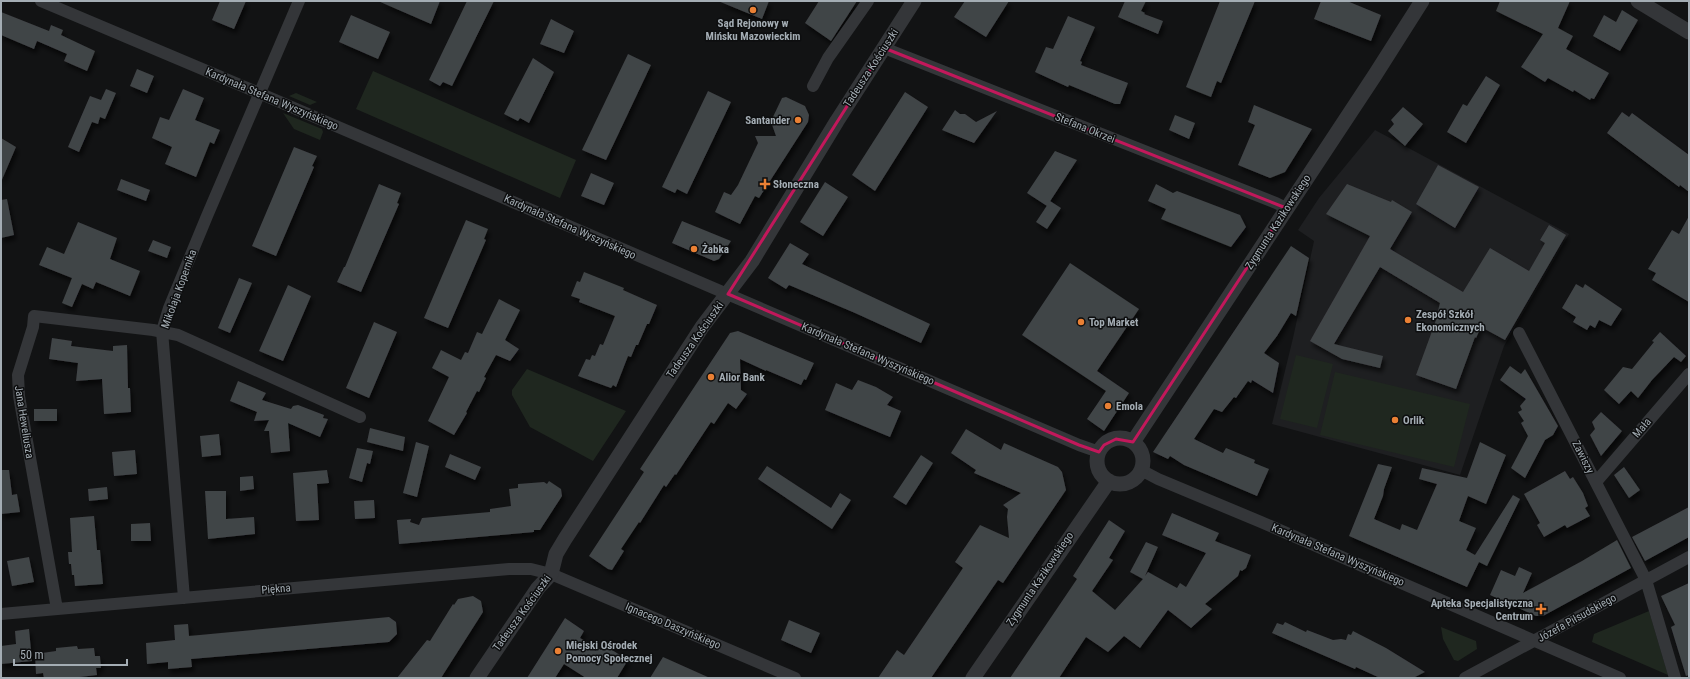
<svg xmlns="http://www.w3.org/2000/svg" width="1690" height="679" viewBox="0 0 1690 679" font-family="'Roboto Condensed',sans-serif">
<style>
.built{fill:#1e1f21}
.green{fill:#1f271f}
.building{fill:#414447;filter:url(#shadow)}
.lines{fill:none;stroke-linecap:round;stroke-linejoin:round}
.minor{stroke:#343639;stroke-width:12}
.tertiary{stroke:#343639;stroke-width:15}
.marked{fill:none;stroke:#c2185b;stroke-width:3;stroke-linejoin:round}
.poi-dot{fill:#ea8034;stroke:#0d0e0f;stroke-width:1.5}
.labels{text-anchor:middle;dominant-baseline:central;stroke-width:3;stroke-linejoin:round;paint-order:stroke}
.poi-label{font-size:11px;font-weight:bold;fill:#a4adb4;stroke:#0d0e0f;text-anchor:start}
.street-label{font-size:11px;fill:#a4adb4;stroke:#0d0e0f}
</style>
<defs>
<filter id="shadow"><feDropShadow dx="2.5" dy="4.5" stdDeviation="2" flood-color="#0009"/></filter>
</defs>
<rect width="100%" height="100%" fill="#121314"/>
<path class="built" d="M 1375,130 L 1569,234 L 1504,346 L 1460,475 L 1272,424 L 1293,338 L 1314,241 L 1298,230 L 1319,198 Z"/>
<path class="green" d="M 373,71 L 576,160 L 560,198 L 356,109 Z
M 296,93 L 317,102 L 310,105 L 289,96 Z
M 283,113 L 322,129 L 323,132 L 320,140 L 294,129 Z
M 1296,355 L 1333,364 L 1317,428 L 1280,419 Z
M 527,369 L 626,411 L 593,461 L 530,427 L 512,395 L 512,390 Z
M 1335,372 L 1470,404 L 1454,467 L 1320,435 Z
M 1649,611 L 1668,675 L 1592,642 L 1594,634 Z
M 1441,627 L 1476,641 L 1477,649 L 1458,661 L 1454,660 L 1443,639 Z"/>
<path class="building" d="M 220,1 L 246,1 L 234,29 L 212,20 Z
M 378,1 L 440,1 L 431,24 Z
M 467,1 L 494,1 L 452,86 L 443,82 L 440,86 L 429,80 Z
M 718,1 L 769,1 L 762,19 Z
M 819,1 L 857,1 L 831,41 L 805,23 Z
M 965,1 L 1009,1 L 986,37 L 954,17 Z
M 1125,1 L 1146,1 L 1141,11 L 1145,13 L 1144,14 L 1163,21 L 1158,34 L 1118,17 Z
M 1220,1 L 1255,1 L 1221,83 L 1217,81 L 1211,97 L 1186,87 Z
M 1321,1 L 1347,1 L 1381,15 L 1371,41 L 1314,19 Z
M 1500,1 L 1570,1 L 1558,28 L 1573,36 L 1566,49 L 1609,73 L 1594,99 L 1591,98 L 1590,100 L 1574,90 L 1573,92 L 1548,78 L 1545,82 L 1521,67 L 1543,34 L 1496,11 Z
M 1622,10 L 1638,20 L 1620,51 L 1593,36 L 1604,15 L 1616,22 Z
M 1,12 L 49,31 L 51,25 L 63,30 L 61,35 L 95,51 L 87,71 L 64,61 L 67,54 L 37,41 L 34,49 L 1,35 Z
M 351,15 L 390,32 L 378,59 L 339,42 Z
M 1068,16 L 1095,27 L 1080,61 L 1082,62 L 1081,65 L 1128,83 L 1120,104 L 1115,104 L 1069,85 L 1068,87 L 1035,72 L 1046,47 L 1053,49 Z
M 551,19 L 574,31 L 564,53 L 540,44 Z
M 628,54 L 651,65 L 606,160 L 582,150 Z
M 533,58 L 554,72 L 529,123 L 520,118 L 518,121 L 504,114 Z
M 137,69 L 154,76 L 147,93 L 130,86 Z
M 1486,76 L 1500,85 L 1466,143 L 1447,132 L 1463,104 L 1467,106 Z
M 106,89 L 116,93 L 105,119 L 100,117 L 98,124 L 92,122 L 79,152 L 68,147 L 90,96 L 101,100 Z
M 183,89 L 204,98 L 195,120 L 220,130 L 214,144 L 210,142 L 196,177 L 165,164 L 172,147 L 152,138 L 160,117 L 169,120 Z
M 708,91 L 731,102 L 687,194 L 677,189 L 675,193 L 662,187 Z
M 905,92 L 928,107 L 875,191 L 852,175 Z
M 786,97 L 805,106 L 809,115 L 808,122 L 759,198 L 755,196 L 740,224 L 715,212 L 724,192 L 731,195 L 738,185 L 758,143 L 755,136 L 776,136 L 771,122 L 772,119 L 782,98 Z
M 1254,105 L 1312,129 L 1285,172 L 1270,178 L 1238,165 L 1255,125 L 1248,122 Z
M 1403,107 L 1423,124 L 1405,146 L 1388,131 L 1394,124 L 1391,120 Z
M 955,110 L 960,114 L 965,114 L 976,122 L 997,111 L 974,143 L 942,130 Z
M 1622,112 L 1629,117 L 1632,113 L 1689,155 L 1689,192 L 1680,185 L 1679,187 L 1607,133 Z
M 1175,115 L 1195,123 L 1189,139 L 1169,130 Z
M 1,138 L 16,147 L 1,182 Z
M 294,147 L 317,156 L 312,166 L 314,167 L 276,256 L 252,246 Z
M 1055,151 L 1077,160 L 1047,206 L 1027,193 Z
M 1438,165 L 1479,187 L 1455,228 L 1416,204 Z
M 591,173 L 614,183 L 604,205 L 581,196 Z
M 121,179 L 150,190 L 146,201 L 117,190 Z
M 825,182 L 848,197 L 823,236 L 800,222 Z
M 379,184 L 401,193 L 397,203 L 399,204 L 361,292 L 337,282 L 344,267 L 345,267 Z
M 1156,184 L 1173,193 L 1177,191 L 1240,215 L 1246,227 L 1231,247 L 1161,219 L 1166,209 L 1148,201 Z
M 1347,184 L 1391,202 L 1392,200 L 1412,212 L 1390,249 L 1463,292 L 1490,248 L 1529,271 L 1545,243 L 1540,240 L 1549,225 L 1566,235 L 1505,340 L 1481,327 L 1476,338 L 1475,337 L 1456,389 L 1416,375 L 1435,323 L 1440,303 L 1380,267 L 1334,344 L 1383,356 L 1380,368 L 1342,359 L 1310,341 L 1370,236 L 1326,214 Z
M 7,199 L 14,235 L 1,238 L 1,200 Z
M 1050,201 L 1061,208 L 1047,229 L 1036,222 Z
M 1689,216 L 1689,302 L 1652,280 L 1656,273 L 1648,269 L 1672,230 L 1679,234 Z
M 466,220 L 488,229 L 484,239 L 486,240 L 448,328 L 424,318 Z
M 682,221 L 731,241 L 719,259 L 714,261 L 672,243 Z
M 78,222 L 117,238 L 110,259 L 140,271 L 130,296 L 96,282 L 93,289 L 82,284 L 72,307 L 62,303 L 72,278 L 39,265 L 47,247 L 64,254 Z
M 153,240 L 171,247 L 167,258 L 148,251 Z
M 790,243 L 809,254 L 802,264 L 930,324 L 921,343 L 855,313 L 789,285 L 786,289 L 768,278 Z
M 1291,246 L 1309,258 L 1296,316 L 1291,313 L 1277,336 L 1264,353 L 1279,363 L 1273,393 L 1252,380 L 1251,383 L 1248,381 L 1236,398 L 1234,397 L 1222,412 L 1214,409 L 1194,439 L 1223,453 L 1226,448 L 1255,460 L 1254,463 L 1269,469 L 1257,496 L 1184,465 L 1170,456 L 1168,459 L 1153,452 Z
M 1070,263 L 1139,309 L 1097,371 L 1129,393 L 1104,431 L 1087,419 L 1106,391 L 1022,335 Z
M 584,272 L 624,288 L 623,290 L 657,305 L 649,324 L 647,324 L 638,345 L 636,345 L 631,357 L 628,356 L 616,387 L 613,385 L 611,388 L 578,376 L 586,359 L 590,360 L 592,355 L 595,356 L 600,344 L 603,345 L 615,316 L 579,302 L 580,299 L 571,296 L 577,281 L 580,282 Z
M 239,278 L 252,283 L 230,333 L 218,328 Z
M 1576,284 L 1583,288 L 1585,284 L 1622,309 L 1611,326 L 1599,320 L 1595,328 L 1590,325 L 1587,330 L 1573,322 L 1576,317 L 1562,308 Z
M 288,285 L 311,296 L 283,361 L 259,351 Z
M 499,299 L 520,310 L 505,340 L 519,349 L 510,361 L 496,355 L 484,377 L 486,378 L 479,392 L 477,391 L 466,412 L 467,413 L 454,435 L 428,421 L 449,377 L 432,368 L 441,350 L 461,360 L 465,352 L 468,353 L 477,332 L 482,334 Z
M 374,322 L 397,332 L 369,398 L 346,388 Z
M 738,331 L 814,363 L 806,380 L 804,379 L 801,385 L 766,370 L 766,371 L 740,359 L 741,390 L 747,394 L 736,409 L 728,403 L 714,424 L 711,422 L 676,475 L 675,474 L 666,487 L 664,485 L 640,523 L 639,522 L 621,549 L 624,551 L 612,570 L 608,569 L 589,556 L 644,472 L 640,469 L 730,333 Z
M 1660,332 L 1686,356 L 1681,362 L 1674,357 L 1652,380 L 1638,398 L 1631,391 L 1619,404 L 1604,390 L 1623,367 L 1632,369 L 1654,342 L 1652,341 Z
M 52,338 L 72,341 L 71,346 L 113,351 L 113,346 L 127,345 L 128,388 L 130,388 L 131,412 L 104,414 L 102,379 L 76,381 L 78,363 L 49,359 Z
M 1510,366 L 1521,374 L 1525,369 L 1558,426 L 1553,435 L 1545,440 L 1525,478 L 1511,468 L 1528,436 L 1521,423 L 1524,421 L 1518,412 L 1522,410 L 1520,406 L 1526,399 L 1500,380 Z
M 858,380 L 876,387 L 893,397 L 887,405 L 901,411 L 890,437 L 825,410 L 836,383 L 852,390 Z
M 238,381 L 266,393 L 262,400 L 291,409 L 293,406 L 298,405 L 324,415 L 323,418 L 328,419 L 320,437 L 288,423 L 290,451 L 271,453 L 269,431 L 264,431 L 269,420 L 254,421 L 257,412 L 230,401 Z
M 34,409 L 57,409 L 57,421 L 34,421 Z
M 1601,412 L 1622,431 L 1601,456 L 1590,435 L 1595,429 L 1592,422 Z
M 370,428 L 405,437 L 403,451 L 367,442 Z
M 966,429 L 1001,450 L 1004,443 L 1058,467 L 1062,472 L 1066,490 L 1003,583 L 998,580 L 931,678 L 878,678 L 897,650 L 904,655 L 963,568 L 955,562 L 980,525 L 1009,538 L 1007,517 L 1008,509 L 1003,505 L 1021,493 L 974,473 L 976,470 L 951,453 Z
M 219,434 L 221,455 L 202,457 L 200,436 Z
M 416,442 L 429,446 L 417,497 L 403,493 Z
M 1480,442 L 1506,455 L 1486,504 L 1468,496 L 1459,521 L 1476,528 L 1466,550 L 1475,555 L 1513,495 L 1520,499 L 1487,566 L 1479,562 L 1467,587 L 1349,536 L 1378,464 L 1392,467 L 1384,489 L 1383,496 L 1374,519 L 1400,530 L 1402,524 L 1417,530 L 1437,484 L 1419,479 L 1422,468 L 1467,478 Z
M 357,448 L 373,451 L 370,464 L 367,463 L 362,482 L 349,478 Z
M 135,450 L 137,474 L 114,476 L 112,452 Z
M 450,454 L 481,467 L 475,480 L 445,467 Z
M 921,455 L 933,463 L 906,505 L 893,497 Z
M 767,466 L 831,508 L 840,493 L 851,500 L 832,529 L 758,479 Z
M 1624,467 L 1640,490 L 1629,498 L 1614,475 Z
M 1,470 L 9,470 L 12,495 L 17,494 L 20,512 L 1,514 Z
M 327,470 L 329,483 L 317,484 L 319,520 L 296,521 L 293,473 Z
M 1565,471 L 1570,479 L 1573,477 L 1583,493 L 1588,506 L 1585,508 L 1590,516 L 1567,528 L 1565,525 L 1544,537 L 1537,525 L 1540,523 L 1524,494 Z
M 253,476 L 254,489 L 240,491 L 240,477 Z
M 549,481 L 561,489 L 562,496 L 540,530 L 534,530 L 534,532 L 399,544 L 397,520 L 411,519 L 410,522 L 419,525 L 422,518 L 490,512 L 490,509 L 511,506 L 509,489 L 518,488 L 518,484 L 544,482 L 547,484 Z
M 107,487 L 108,499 L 89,501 L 88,489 Z
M 205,491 L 226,491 L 226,519 L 254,517 L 255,534 L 208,539 Z
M 374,500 L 375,518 L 355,519 L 354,501 Z
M 1689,507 L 1689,537 L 1645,561 L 1632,537 Z
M 1172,513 L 1219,533 L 1215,541 L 1251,555 L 1246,568 L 1242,571 L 1240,570 L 1238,576 L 1205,604 L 1212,609 L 1191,628 L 1168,610 L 1140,648 L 1124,636 L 1108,652 L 1086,637 L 1059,678 L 1010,678 L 1077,579 L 1073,576 L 1109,520 L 1125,531 L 1109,558 L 1113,560 L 1092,591 L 1115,610 L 1143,579 L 1130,572 L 1146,542 L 1158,547 L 1145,576 L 1148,572 L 1177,588 L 1180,583 L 1186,587 L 1206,553 L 1162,535 Z
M 94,516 L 97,550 L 100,550 L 103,584 L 75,586 L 74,575 L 72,575 L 71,564 L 69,564 L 68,552 L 72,552 L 70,518 Z
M 150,523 L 151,541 L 131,541 L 131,524 Z
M 1617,540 L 1631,568 L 1543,616 L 1536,616 L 1490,595 L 1501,570 L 1515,576 L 1519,567 L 1532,573 L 1523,593 L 1582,561 Z
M 29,557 L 34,582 L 12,586 L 7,561 Z
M 1689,583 L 1689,675 L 1686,676 L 1671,627 L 1675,625 L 1661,596 Z
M 473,596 L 481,601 L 483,612 L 441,678 L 397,678 L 427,640 L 430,641 L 453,604 L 454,605 L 458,599 Z
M 389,617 L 396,622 L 397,634 L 389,642 L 191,659 L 192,667 L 168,669 L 168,662 L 147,664 L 146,643 L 175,640 L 174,625 L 188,624 L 189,636 Z
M 565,618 L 584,631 L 580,638 L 601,650 L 604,645 L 628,660 L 617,678 L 586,678 L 564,664 L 555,678 L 527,678 Z
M 789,620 L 820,633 L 811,653 L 781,640 Z
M 1285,622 L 1306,632 L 1307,630 L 1333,640 L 1341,639 L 1346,640 L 1348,634 L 1351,635 L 1353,631 L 1386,648 L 1425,672 L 1413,678 L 1380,678 L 1356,667 L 1355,669 L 1272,633 L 1277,623 L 1283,625 Z
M 29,629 L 32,661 L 1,664 L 1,646 L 16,644 L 15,631 Z
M 77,646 L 78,649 L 94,648 L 95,656 L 100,656 L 101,668 L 96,668 L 97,675 L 71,678 L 44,678 L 43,673 L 36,674 L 35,654 L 56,651 L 56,648 Z
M 663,657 L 710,678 L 650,678 Z"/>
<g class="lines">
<path class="minor" d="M 41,1 L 259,93 L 1079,445 L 1099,452
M 884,48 L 1276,203 L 1286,208
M 813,86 L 828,58 L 868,1
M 1519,333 L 1646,580 L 1675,678
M 1141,470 L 1158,479 L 1261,522 L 1620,678
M 1596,482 L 1689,374
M 184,598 L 162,331 L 169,308 L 207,216 L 299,1
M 57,609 L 19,396 L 18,375 L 33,327 L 34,316 L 153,330 L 178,335 L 360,417
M 1,614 L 509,569 L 531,569 L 551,574 L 795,678
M 1465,678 L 1689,557"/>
<path class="tertiary" d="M 1638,1 L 1689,32
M1097 461a23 23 0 1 1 46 0a23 23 0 1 1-46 0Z
M 1133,442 L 1375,75 L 1422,1
M 477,678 L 538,588 L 551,574 L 556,554 L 565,539 L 702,327 L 752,261 L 837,121 L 914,1
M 973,678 L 1109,481"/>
</g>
<path class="marked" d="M 884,48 L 1286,208 L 1133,442 L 1116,439 L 1104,445 L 1099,452 L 1079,445 L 728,294 Z"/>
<g class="poi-dot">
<circle cx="753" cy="10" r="4"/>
<circle cx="798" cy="120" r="4"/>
<path d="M763 178h4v4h4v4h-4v4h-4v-4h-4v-4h4z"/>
<circle cx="694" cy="249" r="4"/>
<circle cx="1408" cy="320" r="4"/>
<circle cx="1081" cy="322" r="4"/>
<circle cx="711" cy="377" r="4"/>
<circle cx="1108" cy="406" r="4"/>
<circle cx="1395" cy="420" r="4"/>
<path d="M1539 603h4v4h4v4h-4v4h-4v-4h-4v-4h4z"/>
<circle cx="558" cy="651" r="4"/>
</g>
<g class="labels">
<g class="poi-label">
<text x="753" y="23" text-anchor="middle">Sąd Rejonowy w<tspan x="753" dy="13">Mińsku Mazowieckim</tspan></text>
<text x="790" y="120" text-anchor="end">Santander</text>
<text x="773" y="184">Słoneczna</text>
<text x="702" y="249">Żabka</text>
<text x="1416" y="314">Zespół Szkół<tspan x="1416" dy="13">Ekonomicznych</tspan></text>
<text x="1089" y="322">Top Market</text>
<text x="719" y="377">Alior Bank</text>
<text x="1116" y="406">Emola</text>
<text x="1403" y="420">Orlik</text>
<text x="1533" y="603" text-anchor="end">Apteka Specjalistyczna<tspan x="1533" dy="13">Centrum</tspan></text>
<text x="566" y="645">Miejski Ośrodek<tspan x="566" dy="13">Pomocy Społecznej</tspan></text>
</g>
<g class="street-label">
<text transform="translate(871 68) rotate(-57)">Tadeusza Kościuszki</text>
<text transform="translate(272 99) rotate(23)">Kardynała Stefana Wyszyńskiego</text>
<text transform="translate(1085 128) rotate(22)">Stefana Okrzei</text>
<text transform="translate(1278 222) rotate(-57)">Zygmunta Kazikowskiego</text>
<text transform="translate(570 227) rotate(24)">Kardynała Stefana Wyszyńskiego</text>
<text transform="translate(179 289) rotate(-70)">Mikołaja Kopernika</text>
<text transform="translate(695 340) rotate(-55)">Tadeusza Kościuszki</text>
<text transform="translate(868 354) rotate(23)">Kardynała Stefana Wyszyńskiego</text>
<text transform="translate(24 422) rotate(81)">Jana Heweliusza</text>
<text transform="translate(1642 428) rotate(-49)">Mała</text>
<text transform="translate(1583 457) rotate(63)">Zawiszy</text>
<text transform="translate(1338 555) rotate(23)">Kardynała Stefana Wyszyńskiego</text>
<text transform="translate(1040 579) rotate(-56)">Zygmunta Kazikowskiego</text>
<text transform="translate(276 589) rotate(-5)">Piękna</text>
<text transform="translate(522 613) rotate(-54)">Tadeusza Kościuszki</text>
<text transform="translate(1577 618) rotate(-29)">Józefa Piłsudskiego</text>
<text transform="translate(673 626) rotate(23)">Ignacego Daszyńskiego</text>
</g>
</g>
<rect width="1690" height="679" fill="none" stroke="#a4adb4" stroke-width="4"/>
<path d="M14 659v6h113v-6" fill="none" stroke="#a4adb4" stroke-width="2"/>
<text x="20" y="659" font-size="12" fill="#a4adb4" stroke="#0d0e0f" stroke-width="3" paint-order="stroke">50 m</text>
</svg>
